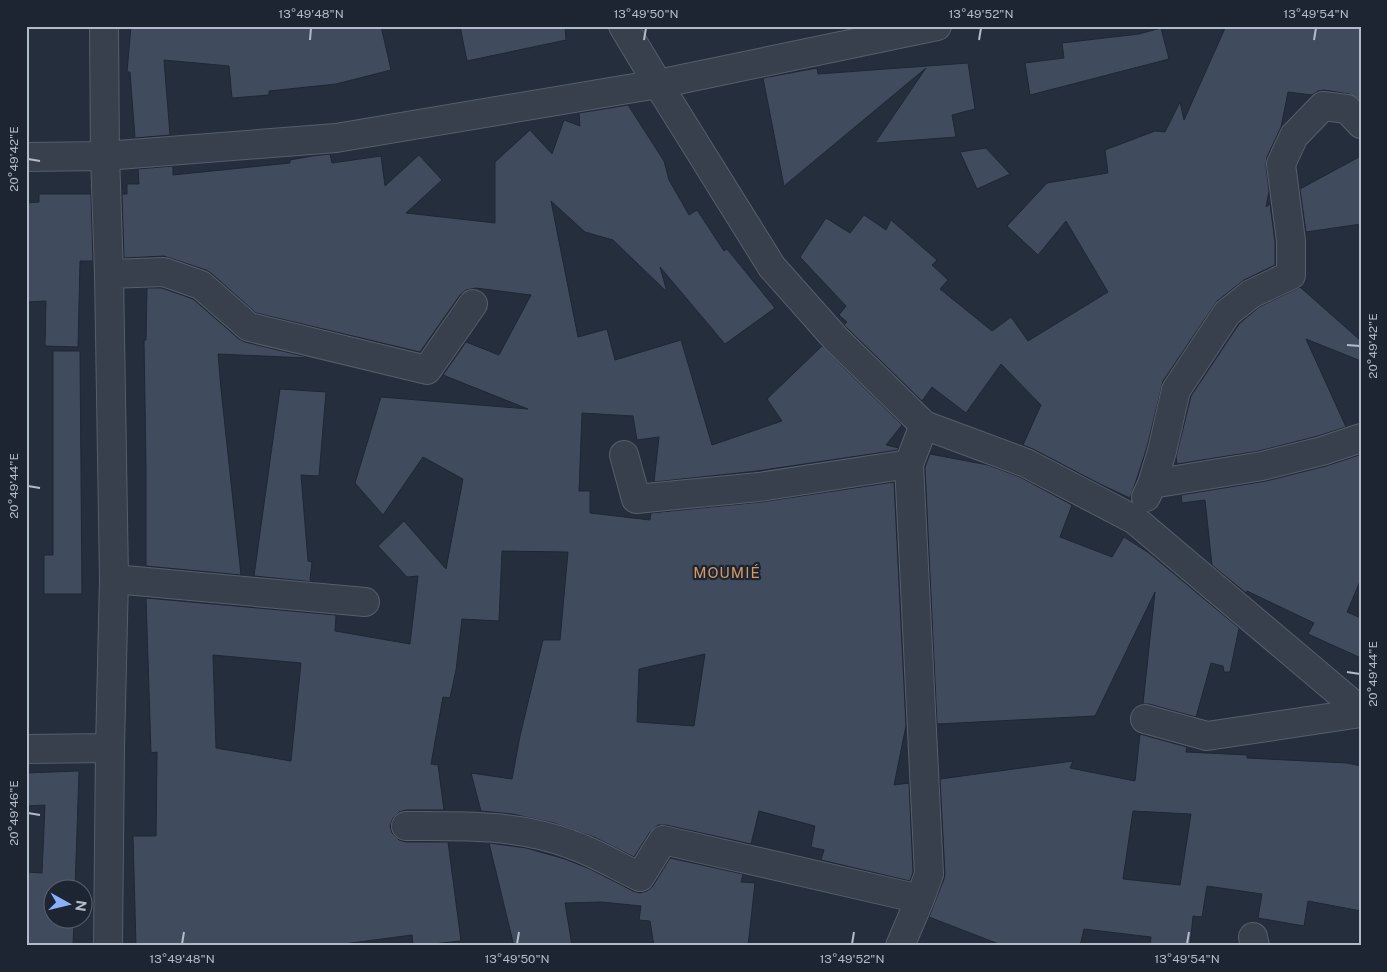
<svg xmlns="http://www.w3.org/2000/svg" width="1387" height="972" viewBox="0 0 1387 972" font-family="'Public Sans',sans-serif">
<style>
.building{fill:#404c5d;stroke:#1f2734;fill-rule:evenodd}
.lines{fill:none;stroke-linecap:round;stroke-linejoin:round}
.minor-casing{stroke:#565e6b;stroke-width:30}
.minor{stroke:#38404e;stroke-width:28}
.ticks{fill:none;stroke:#b3bbc9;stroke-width:2}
.labels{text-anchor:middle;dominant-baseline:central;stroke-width:4.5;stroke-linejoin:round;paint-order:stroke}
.neighbourhood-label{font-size:15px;letter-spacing:1px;fill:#d59862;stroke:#1d2532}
.neatline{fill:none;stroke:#b3bbc9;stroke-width:2}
.ticks-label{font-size:12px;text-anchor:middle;fill:#b3bbc9}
</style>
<rect width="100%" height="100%" fill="#242e3d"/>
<path class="building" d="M 131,26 L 381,26 L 391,70 L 336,84 L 269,91 L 269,95 L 232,98 L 229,66 L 164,60 L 170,135 L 135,138 L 130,72 L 127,72 Z
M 460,26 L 565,26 L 566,40 L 467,61 Z
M 1226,26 L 1361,26 L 1361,101 L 1349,94 L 1324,90 L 1318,91 L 1312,95 L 1288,92 L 1281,127 L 1267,157 L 1266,165 L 1269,191 L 1266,207 L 1270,204 L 1275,242 L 1275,265 L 1244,280 L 1217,301 L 1163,381 L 1147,447 L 1137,478 L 1130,498 L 1100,484 L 1033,449 L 1023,445 L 1041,405 L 1001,364 L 966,413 L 932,387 L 922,401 L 844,325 L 847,322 L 839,315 L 846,306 L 800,257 L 826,218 L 850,233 L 864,215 L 886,230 L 891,220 L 937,260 L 932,265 L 948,280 L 940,289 L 992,331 L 1011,317 L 1028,341 L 1108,292 L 1066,221 L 1038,255 L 1007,226 L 1047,183 L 1108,173 L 1105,150 L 1155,131 L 1165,132 L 1180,102 L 1184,120 Z
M 1161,28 L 1169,59 L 1030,95 L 1025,63 L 1064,58 L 1062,43 L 1139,34 Z
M 968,63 L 975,109 L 952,115 L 956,137 L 875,143 L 926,68 L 784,186 L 763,78 L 817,68 L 818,74 Z
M 628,105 L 664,161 L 669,180 L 689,215 L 697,210 L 724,251 L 727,249 L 775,308 L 725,344 L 660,267 L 667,292 L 613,240 L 585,232 L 551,201 L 578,337 L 607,329 L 615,360 L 681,340 L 712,445 L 782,421 L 767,399 L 822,346 L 902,425 L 886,445 L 899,448 L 898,450 L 757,471 L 654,482 L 659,437 L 637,440 L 633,416 L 582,413 L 579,491 L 590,491 L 590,513 L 650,520 L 651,513 L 761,502 L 894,482 L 906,726 L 894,785 L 909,783 L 913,872 L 910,881 L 821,860 L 824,850 L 811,847 L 815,826 L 759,811 L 751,844 L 666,825 L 658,825 L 650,832 L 634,857 L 594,837 L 554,823 L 512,814 L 481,811 L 471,773 L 512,779 L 520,736 L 543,640 L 560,640 L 568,552 L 502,551 L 499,621 L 462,619 L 456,670 L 450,698 L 443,697 L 431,764 L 438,765 L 444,810 L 406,810 L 399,812 L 393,818 L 390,826 L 392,833 L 399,840 L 406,842 L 448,842 L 461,941 L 413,946 L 412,935 L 328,946 L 136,946 L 133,836 L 156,836 L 157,752 L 151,753 L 146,598 L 336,615 L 335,631 L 410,644 L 418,576 L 407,577 L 378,546 L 404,521 L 446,569 L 463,479 L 423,457 L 383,515 L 355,483 L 381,397 L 528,409 L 443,375 L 466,342 L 499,355 L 531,295 L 476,288 L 466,290 L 460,295 L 420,352 L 256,313 L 211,273 L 206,270 L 164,256 L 124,258 L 122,194 L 127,194 L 127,184 L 139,184 L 138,169 L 173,166 L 173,175 L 290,163 L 290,160 L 312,156 L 330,154 L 332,163 L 381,156 L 385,186 L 419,155 L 442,180 L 406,213 L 495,223 L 495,162 L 530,130 L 552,154 L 564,120 L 580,126 L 579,113 ZM 705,654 L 694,726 L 637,722 L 639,669 ZM 213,655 L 301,663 L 291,761 L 216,748 Z
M 986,148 L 1010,174 L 977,189 L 960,152 Z
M 1361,156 L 1361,224 L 1306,232 L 1300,189 Z
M 39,194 L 91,194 L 93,261 L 80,261 L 78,347 L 45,346 L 46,301 L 26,302 L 26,203 L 39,202 Z
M 1300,287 L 1361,341 L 1361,361 L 1306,339 L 1346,427 L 1318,436 L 1259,451 L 1177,464 L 1176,457 L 1191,396 L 1239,324 L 1259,307 Z
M 147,288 L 162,288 L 193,299 L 239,339 L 245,342 L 307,357 L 307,358 L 218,354 L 221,389 L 241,575 L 146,566 L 146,467 L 144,340 L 146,340 Z
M 53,351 L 80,351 L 82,594 L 44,594 L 44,555 L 53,555 Z
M 280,389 L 326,392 L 319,476 L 301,475 L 308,561 L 312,562 L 310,580 L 314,582 L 254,576 Z
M 930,454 L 988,465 L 1020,477 L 1072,505 L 1060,537 L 1112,557 L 1124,537 L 1149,553 L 1239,628 L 1230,672 L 1224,672 L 1223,666 L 1211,663 L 1196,717 L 1149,704 L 1143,704 L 1155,592 L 1095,716 L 937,724 L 925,467 Z
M 1359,455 L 1361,459 L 1361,579 L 1347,612 L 1361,618 L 1361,658 L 1308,634 L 1314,623 L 1247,591 L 1246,593 L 1212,565 L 1205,500 L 1182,503 L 1181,495 L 1266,481 L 1326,466 Z
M 1140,734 L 1187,747 L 1186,752 L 1247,755 L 1247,758 L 1347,763 L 1361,766 L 1361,911 L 1308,901 L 1304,926 L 1258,918 L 1262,894 L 1207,886 L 1202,917 L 1193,916 L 1190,946 L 1150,946 L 1151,937 L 1084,929 L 1080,946 L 1004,946 L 929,917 L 944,879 L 945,874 L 940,779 L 1073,761 L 1070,768 L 1135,781 ZM 1133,811 L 1191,814 L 1180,885 L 1123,879 Z
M 79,771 L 75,890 L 52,890 L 52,920 L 74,920 L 73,946 L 26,946 L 26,872 L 42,873 L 45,805 L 26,806 L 26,773 Z
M 489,843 L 526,848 L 565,859 L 590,869 L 633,891 L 640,893 L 647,891 L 653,886 L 670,858 L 743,874 L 741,882 L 755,883 L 748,946 L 654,946 L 650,921 L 639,920 L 641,906 L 602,902 L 565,903 L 572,946 L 514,946 Z"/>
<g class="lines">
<g class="minor-casing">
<path id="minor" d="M 104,26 L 105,156 L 109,274 L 114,579 L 110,748 L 108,946
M 623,26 L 658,84 L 772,267 L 836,339 L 924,425 L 1026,463 L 1135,520 L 1361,711
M 26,157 L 105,156 L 336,138 L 658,84 L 937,26
M 109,274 L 164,272 L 201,285 L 249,327 L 427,370 L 473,304
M 624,455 L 636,499 L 759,487 L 909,464 L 924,425
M 1152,484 L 1162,451 L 1176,390 L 1227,313 L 1251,294 L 1291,275 L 1291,241 L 1281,164 L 1294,136 L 1323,106 L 1347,109 L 1361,124
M 1146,497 L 1152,484 L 1262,466 L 1322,451 L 1361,438
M 114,579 L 365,602
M 1145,719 L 1207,736 L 1361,713
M 26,749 L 110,748
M 406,826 C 462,826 516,824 570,844 C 594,852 617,866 640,877 L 663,840 L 920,899
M 1253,937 L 1255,946
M 900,946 L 920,899 L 929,874 L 909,464"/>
</g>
<use href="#minor" class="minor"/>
</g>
<path class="ticks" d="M 310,40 L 311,28M 644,40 L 646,28M 979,40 L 981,28M 1314,40 L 1316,28M 28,159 L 40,161M 1347,345 L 1360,346M 28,486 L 40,488M 1347,672 L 1360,674M 28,813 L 40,815M 182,944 L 184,932M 517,944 L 519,932M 852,944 L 854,932M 1187,944 L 1189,932"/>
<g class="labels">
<g class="neighbourhood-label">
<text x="727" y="572">MOUMIÉ</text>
</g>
</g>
<rect width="1387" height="972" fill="none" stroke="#1d2532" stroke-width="55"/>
<g transform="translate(68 904) rotate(98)"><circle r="24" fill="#1d2532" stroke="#59616e"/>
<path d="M0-4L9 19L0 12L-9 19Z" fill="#89b0f8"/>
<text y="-8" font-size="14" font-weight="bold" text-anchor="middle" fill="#b3bbc9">N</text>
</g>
<rect x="28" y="28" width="1332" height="916" class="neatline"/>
<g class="ticks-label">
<text x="311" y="18">13°49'48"N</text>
<text x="646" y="18">13°49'50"N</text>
<text x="981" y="18">13°49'52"N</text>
<text x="1316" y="18">13°49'54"N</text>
<text transform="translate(14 159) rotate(-90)" y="4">20°49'42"E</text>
<text transform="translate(1373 346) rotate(-90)" y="4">20°49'42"E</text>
<text transform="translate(14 486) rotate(-90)" y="4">20°49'44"E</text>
<text transform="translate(1373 674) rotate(-90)" y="4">20°49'44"E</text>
<text transform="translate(14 813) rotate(-90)" y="4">20°49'46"E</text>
<text x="182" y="963">13°49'48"N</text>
<text x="517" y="963">13°49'50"N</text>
<text x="852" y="963">13°49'52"N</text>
<text x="1187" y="963">13°49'54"N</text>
</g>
</svg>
